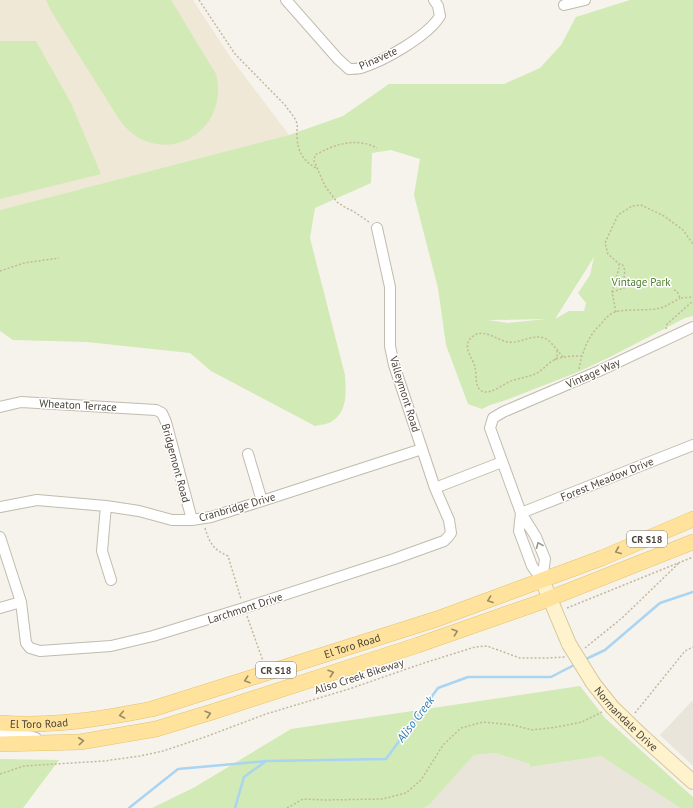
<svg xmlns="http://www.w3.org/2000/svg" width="693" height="808" viewBox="0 0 693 808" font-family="'PT Sans',sans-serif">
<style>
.residential{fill:#eae5da}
.education{fill:#efe8d6}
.green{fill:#d2eab5;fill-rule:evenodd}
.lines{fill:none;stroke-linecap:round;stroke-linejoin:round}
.stream{stroke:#a9d4f2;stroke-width:2.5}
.street-casing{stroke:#c2bbae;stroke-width:12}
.secondary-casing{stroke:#d6c79b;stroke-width:16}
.primary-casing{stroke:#e6c16a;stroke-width:16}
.path{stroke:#c4b79f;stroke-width:1.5;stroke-dasharray:2 2;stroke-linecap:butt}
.street{stroke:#fff;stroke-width:10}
.secondary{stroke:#fff3cd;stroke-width:14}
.primary{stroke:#ffe39c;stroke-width:15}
.secondary-bridge-casing{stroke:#d6c79b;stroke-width:16;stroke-linecap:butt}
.secondary-bridge{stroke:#fff3cd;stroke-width:14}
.oneway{stroke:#9c9892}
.oneway2{stroke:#9c8c66}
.labels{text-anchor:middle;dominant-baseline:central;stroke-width:3;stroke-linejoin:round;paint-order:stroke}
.shield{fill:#fff;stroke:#817c74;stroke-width:1}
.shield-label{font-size:10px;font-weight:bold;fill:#4b4439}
.street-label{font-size:11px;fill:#4b4439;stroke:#fff}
.park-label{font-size:11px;fill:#4a7f2a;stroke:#fff}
.water-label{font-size:12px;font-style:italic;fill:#2e7ab2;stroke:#fff}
</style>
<rect width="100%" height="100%" fill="#f6f3ec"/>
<path class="residential" d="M 693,700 L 693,766 L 660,735 Z
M 495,753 L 530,764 L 530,767 L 601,756 L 680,808 L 424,808 L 429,805 L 474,755 Z"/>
<path class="education" d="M 0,0 L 193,0 L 231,58 L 289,135 L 0,210 Z"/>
<path class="green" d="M 46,0 L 171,0 L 216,74 C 231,136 156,172 119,119 L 51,11 Z
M 630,0 L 693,0 L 693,316 L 685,318 L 610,357 L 578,372 L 506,400 L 490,405 L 482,409 L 468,404 L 446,345 L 438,288 L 414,195 L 420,159 L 391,150 L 372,153 L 371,183 L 315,208 L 310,238 L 345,375 C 346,393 348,411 331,422 C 327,424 320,425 315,426 L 211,371 L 190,353 L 87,342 L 13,340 L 0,331 L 0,210 L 289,135 L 343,116 L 389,84 L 504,84 L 540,68 L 561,45 L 576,17 ZM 594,257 L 590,275 L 578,293 L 586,303 L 584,311 L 569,311 L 555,319 ZM 546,319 L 508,323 L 488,320 Z
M 0,41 L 36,41 L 71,103 L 101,174 L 0,199 Z
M 580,686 L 605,718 L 693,797 L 693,808 L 680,808 L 601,756 L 530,767 L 530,764 L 495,753 L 474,755 L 429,805 L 424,808 L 152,808 L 195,787 L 291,729 Z
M 0,759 L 59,760 L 23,808 L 0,808 Z"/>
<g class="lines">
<path class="stream" d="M 584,660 L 605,650 L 660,603 L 693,592
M 129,808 L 178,769 L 267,761 L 386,759 L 438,688 L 468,677 L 551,677 L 576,664
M 235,808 L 244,777 L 266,761"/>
<g class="street-casing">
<path id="street" d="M 286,0 L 338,59 L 349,69 C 353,69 357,69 361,68 C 384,61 428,36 440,16 L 438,6 L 434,0
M 564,5 L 585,0
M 0,407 L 21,402 L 156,410 L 162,413 L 166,422 L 192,520
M 248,454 L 262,501
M 435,488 L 502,462
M 106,506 L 102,551 L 111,580
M 0,507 L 37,500 L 106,506 L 139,511 L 172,520 L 192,520 L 211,517 L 262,501 L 422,449
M 521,513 L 693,445
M 521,513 L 519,531 L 532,566 L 542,580
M 0,537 L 21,602 L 26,643 L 30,648 L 40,651 L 111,646 L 153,636 L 244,608 L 394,559 L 444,541 L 448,537 L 451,533 L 449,520 L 435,488 L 394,365 L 390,346 L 390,287 L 377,228
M 542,580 L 545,559 L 536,537 L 521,513 L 490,428 L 493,418 L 503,412 L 599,371 L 693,327
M 0,608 L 21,602
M 0,735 L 29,736 L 36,738"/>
</g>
<g class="secondary-casing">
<g id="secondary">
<path d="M 542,580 L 569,644"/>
<path id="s1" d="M 593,683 L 612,707 L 643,737 L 693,782"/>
</g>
</g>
<g class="primary-casing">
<g id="primary">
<path id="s2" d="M 0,723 C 51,727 101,719 152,709 L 437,619 L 602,558 L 693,519"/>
<path d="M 0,744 L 80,742 L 156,729 L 212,712 L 418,645 L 538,603 L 693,542"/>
</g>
</g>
<path class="path" d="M 199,0 L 235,54 L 285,105 C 289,111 296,118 297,124 C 298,128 296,133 297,137 C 298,153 304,162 318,169
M 369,222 L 353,211 L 346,208 L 337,202 L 325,186 L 314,161 L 315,155 C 335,144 356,137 377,148
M 0,271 L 24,263 L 59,258
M 674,290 L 677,291 L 680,298 L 693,297
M 612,292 L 624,288 L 626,286 C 621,278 628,272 622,264 L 619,264
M 616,312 L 612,292 L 619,268 L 619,264 L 608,254 L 605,243 L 618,215 L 632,206 L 641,205 L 664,216 L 683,230 L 693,244
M 666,329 L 667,324 L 693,301
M 563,357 C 557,351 552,341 544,338 C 532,334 520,344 508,342 C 496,340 483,327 472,337 C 461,346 473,358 475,367 C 477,376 474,392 486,392 C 494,392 502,385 509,382 C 517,378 526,378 535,374 C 542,371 547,364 554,360 C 562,356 572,356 581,356
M 555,360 L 557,356 L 557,351
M 579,369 C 582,352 588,336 601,324 C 605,319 609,314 615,312 C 630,308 648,312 664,307 C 669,304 675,301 680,298
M 205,528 C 210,544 213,549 228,556 L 241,599
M 567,608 L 693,557
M 247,616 L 263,661
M 585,648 L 622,618 L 680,562
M 635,713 L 685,651 L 693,647
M 0,774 L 24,766 L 104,761 L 140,756 L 163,751 L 205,737 L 266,714 L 349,689 L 424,663 L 475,647 L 487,646 L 520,658 L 548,658 L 565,657
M 287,808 L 303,799 L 325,800 L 383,799 L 406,793 L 421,780 L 443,745 L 461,728 L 483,722 L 513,725 L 532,730 L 557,727 L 582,722 L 602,712"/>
<use href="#street" class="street"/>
<use href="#secondary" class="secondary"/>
<use href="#primary" class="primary"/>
<g class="secondary-bridge-casing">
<path id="secondary-bridge" d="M 569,644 L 593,683"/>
</g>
<use href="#secondary-bridge" class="secondary-bridge"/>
</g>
<defs><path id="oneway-chevron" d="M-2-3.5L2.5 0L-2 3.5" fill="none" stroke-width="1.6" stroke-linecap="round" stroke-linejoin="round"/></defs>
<use class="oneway" href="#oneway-chevron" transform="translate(539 545) rotate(-112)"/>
<g class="oneway2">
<use href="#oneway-chevron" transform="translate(618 551) rotate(157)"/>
<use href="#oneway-chevron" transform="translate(490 600) rotate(160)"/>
<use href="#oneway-chevron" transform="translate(455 632) rotate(-19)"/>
<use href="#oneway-chevron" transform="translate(331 673) rotate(-18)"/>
<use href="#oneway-chevron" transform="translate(247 680) rotate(162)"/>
<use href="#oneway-chevron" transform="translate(208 714) rotate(-17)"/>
<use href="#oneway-chevron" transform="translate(122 715) rotate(169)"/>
<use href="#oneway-chevron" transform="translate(81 741) rotate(-6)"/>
</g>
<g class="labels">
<g class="shield">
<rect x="627" y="531" width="40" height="16" rx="3"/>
<rect x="256" y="662" width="40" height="16" rx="3"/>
</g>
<g class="shield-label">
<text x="647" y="539">CR S18</text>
<text x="276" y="670">CR S18</text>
</g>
<g class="street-label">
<text transform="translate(378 58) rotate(-24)">Pinavete</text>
<text transform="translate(593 373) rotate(-24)">Vintage Way</text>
<text transform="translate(405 394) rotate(73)">Valleymont Road</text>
<text transform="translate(78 405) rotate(3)">Wheaton Terrace</text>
<text transform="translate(176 463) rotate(75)">Bridgemont Road</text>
<text transform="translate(607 479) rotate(-22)">Forest Meadow Drive</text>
<text transform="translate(237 507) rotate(-16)">Cranbridge Drive</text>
<text transform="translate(245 608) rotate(-18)">Larchmont Drive</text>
<text stroke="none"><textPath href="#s2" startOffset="363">El Toro Road</textPath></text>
<text transform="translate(359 676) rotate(-18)">Aliso Creek Bikeway</text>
<text stroke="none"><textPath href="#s1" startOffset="49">Normandale Drive</textPath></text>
<text stroke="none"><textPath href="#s2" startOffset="39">El Toro Road</textPath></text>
</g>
<g class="park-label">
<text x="641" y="282">Vintage Park</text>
</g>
<g class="water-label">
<text transform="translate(415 719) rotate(-53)">Aliso Creek</text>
</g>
</g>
</svg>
